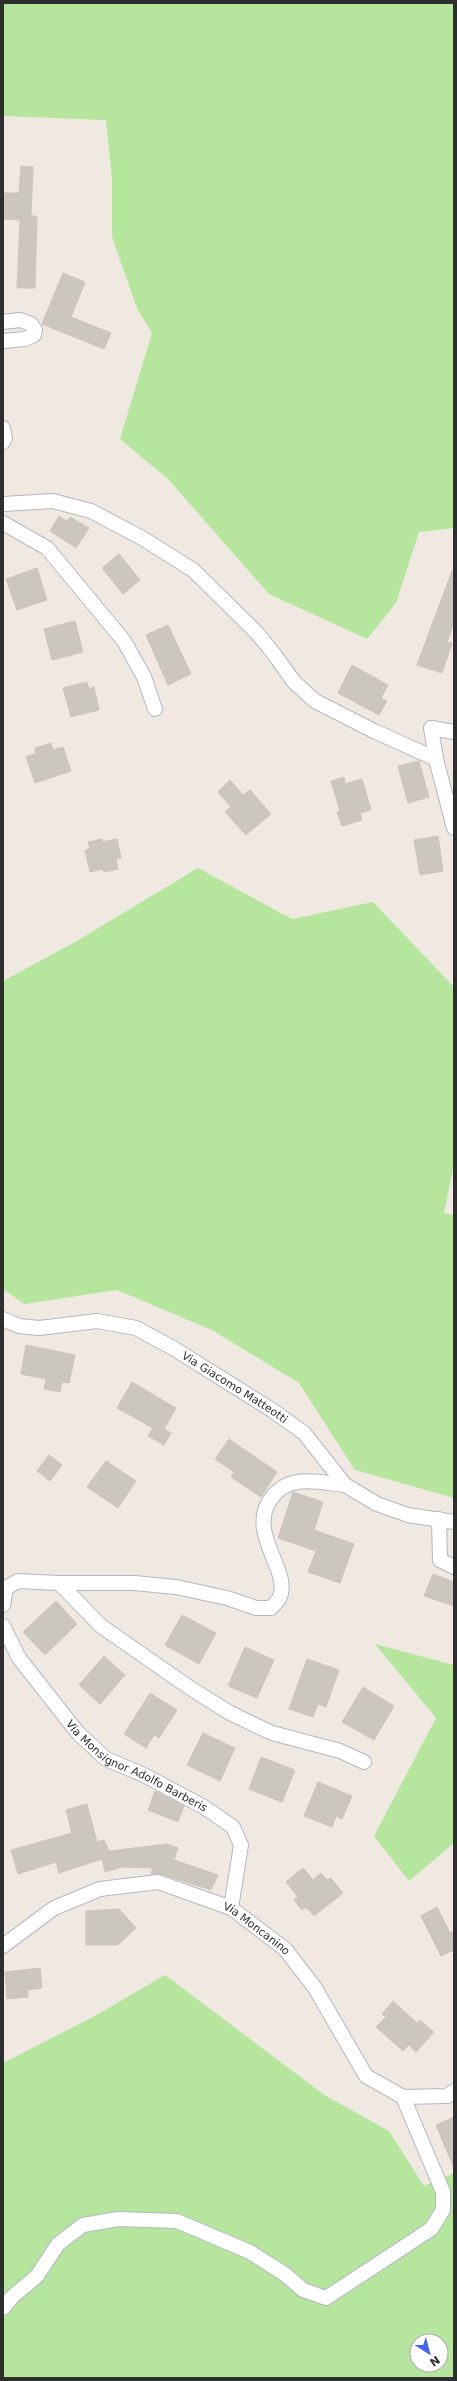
<svg xmlns="http://www.w3.org/2000/svg" width="457" height="2381" viewBox="0 0 457 2381" font-family="'DejaVu Sans',sans-serif">
<style>
.green{fill:#b6e59e;fill-rule:evenodd}
.building{fill:#cbc7bf;stroke:#cbc5ba}
.lines{fill:none;stroke-linecap:round;stroke-linejoin:round}
.street-casing{stroke:#b4b7c1;stroke-width:16}
.street{stroke:#fff;stroke-width:14}
.labels{text-anchor:middle;dominant-baseline:central;stroke-width:3;stroke-linejoin:round;paint-order:stroke}
.street-label{font-size:11px;fill:#2e2e2e;stroke:#fff}
</style>
<rect width="100%" height="100%" fill="#efe9e1"/>
<path class="green" d="M 3,3 L 454,3 L 454,528 L 419,532 L 396,603 L 367,639 L 269,594 L 168,479 L 120,439 L 152,333 L 137,308 L 112,237 L 112,178 L 106,120 L 3,116 Z
M 198,868 L 292,919 L 373,902 L 454,987 L 454,1164 L 444,1213 L 454,1215 L 454,1498 L 355,1470 L 299,1383 L 212,1330 L 117,1290 L 24,1304 L 3,1289 L 3,981 L 75,942 Z
M 375,1644 L 454,1665 L 454,1843 L 409,1881 L 374,1836 L 436,1718 Z
M 165,1975 L 326,2096 L 389,2131 L 424,2186 L 454,2173 L 454,2378 L 3,2378 L 3,2063 L 93,2017 ZM 417,2341 L 441,2341 L 441,2365 L 417,2365 Z"/>
<path class="building" d="M 21,166 L 33,167 L 31,216 L 37,216 L 35,288 L 17,288 L 20,220 L 3,219 L 3,193 L 19,193 Z
M 63,273 L 85,282 L 71,317 L 111,333 L 104,349 L 42,324 Z
M 59,516 L 67,521 L 70,517 L 89,528 L 76,548 L 50,531 Z
M 119,554 L 140,580 L 123,594 L 102,568 Z
M 37,568 L 47,600 L 17,610 L 6,579 Z
M 452,571 L 454,571 L 454,623 L 447,642 L 452,643 L 442,673 L 417,665 Z
M 75,621 L 83,652 L 52,660 L 44,629 Z
M 168,625 L 191,674 L 168,685 L 146,635 Z
M 352,665 L 388,685 L 381,698 L 387,701 L 379,715 L 338,693 Z
M 87,682 L 89,689 L 94,687 L 99,710 L 71,717 L 63,688 Z
M 51,743 L 53,750 L 63,747 L 71,771 L 35,783 L 26,757 L 36,753 L 35,748 Z
M 419,761 L 429,797 L 408,803 L 398,766 Z
M 344,777 L 345,784 L 362,779 L 371,810 L 360,813 L 362,820 L 342,826 L 337,812 L 340,811 L 331,781 Z
M 230,780 L 243,795 L 250,790 L 271,814 L 246,835 L 225,812 L 231,807 L 218,792 Z
M 438,836 L 443,871 L 420,875 L 414,840 Z
M 102,839 L 102,842 L 117,839 L 121,858 L 116,859 L 118,869 L 104,872 L 103,869 L 90,872 L 85,850 L 90,849 L 88,842 Z
M 26,1345 L 75,1355 L 69,1383 L 62,1382 L 60,1392 L 44,1389 L 46,1379 L 21,1374 Z
M 132,1382 L 176,1408 L 164,1429 L 171,1433 L 164,1445 L 148,1436 L 153,1428 L 117,1408 Z
M 229,1439 L 277,1472 L 261,1497 L 231,1477 L 234,1472 L 215,1459 Z
M 49,1455 L 62,1465 L 50,1481 L 37,1471 Z
M 106,1461 L 136,1481 L 118,1508 L 87,1487 Z
M 293,1492 L 323,1502 L 314,1530 L 354,1544 L 340,1583 L 308,1572 L 316,1551 L 278,1538 Z
M 433,1574 L 454,1582 L 454,1606 L 424,1596 Z
M 56,1601 L 77,1624 L 45,1655 L 23,1632 Z
M 182,1615 L 216,1633 L 199,1664 L 165,1645 Z
M 245,1647 L 274,1660 L 257,1698 L 228,1686 Z
M 104,1656 L 125,1675 L 100,1704 L 79,1685 Z
M 307,1659 L 339,1670 L 326,1707 L 318,1704 L 313,1717 L 289,1709 Z
M 363,1687 L 394,1706 L 374,1740 L 342,1722 Z
M 150,1693 L 177,1710 L 159,1738 L 154,1735 L 146,1748 L 124,1734 Z
M 203,1733 L 235,1748 L 220,1781 L 187,1765 Z
M 261,1757 L 295,1770 L 282,1802 L 249,1789 Z
M 318,1782 L 352,1796 L 342,1819 L 336,1816 L 332,1827 L 304,1816 Z
M 155,1791 L 184,1806 L 178,1822 L 148,1810 Z
M 87,1804 L 97,1842 L 104,1840 L 109,1851 L 167,1844 L 178,1848 L 174,1860 L 218,1875 L 211,1890 L 161,1874 L 151,1874 L 153,1868 L 122,1867 L 105,1872 L 102,1859 L 59,1873 L 56,1862 L 18,1874 L 11,1850 L 72,1833 L 66,1810 Z
M 303,1868 L 313,1880 L 321,1873 L 327,1880 L 331,1878 L 343,1893 L 314,1916 L 306,1907 L 302,1910 L 294,1900 L 298,1897 L 286,1882 Z
M 437,1907 L 450,1933 L 454,1931 L 454,1950 L 441,1956 L 421,1916 Z
M 119,1909 L 136,1928 L 118,1945 L 86,1945 L 86,1911 Z
M 40,1968 L 42,1988 L 28,1990 L 28,1997 L 7,1999 L 5,1972 Z
M 393,2001 L 417,2023 L 420,2020 L 434,2032 L 416,2052 L 409,2045 L 403,2051 L 376,2027 L 386,2017 L 382,2014 Z
M 454,2117 L 454,2168 L 436,2125 Z"/>
<g class="lines">
<g class="street-casing">
<g id="street">
<path d="M 3,322 L 20,320 L 31,324 L 35,330 L 34,335 L 25,339 L 3,341"/>
<path d="M 3,428 L 5,438 L 3,442"/>
<path d="M 3,504 L 53,501 L 91,511 L 142,538 L 193,570 L 256,632 L 274,654 L 294,682 L 315,701 L 374,731 L 436,759"/>
<path d="M 3,523 L 47,548 L 124,641 L 144,677 L 155,709"/>
<path d="M 454,732 L 431,728 L 436,759 L 454,828"/>
<path id="s1" d="M 3,1319 L 19,1326 L 39,1328 L 97,1321 L 136,1328 L 173,1348 L 272,1410 L 304,1433 L 345,1485 L 377,1504 L 408,1515 L 454,1522"/>
<path d="M 345,1485 C 317,1482 288,1473 270,1500 C 247,1535 293,1572 279,1599 C 277,1602 273,1605 271,1608 L 256,1608 L 227,1598 L 176,1587 L 134,1583 L 59,1583 L 101,1626 L 190,1688 L 230,1713 L 272,1733 L 340,1751 L 364,1762"/>
<path d="M 439,1519 L 440,1560 L 454,1567"/>
<path d="M 3,1605 L 6,1588 L 18,1581 L 59,1583"/>
<path id="s2" d="M 3,1626 L 19,1658 L 78,1733 L 106,1759 L 144,1775 L 204,1807 L 233,1827 L 241,1845 L 231,1908"/>
<path id="s3" d="M 3,1946 L 54,1908 L 100,1889 L 158,1882 L 231,1908 L 285,1949 L 315,1988 L 366,2076 L 403,2097 L 447,2096 L 454,2091"/>
<path d="M 3,2308 L 12,2297 L 37,2276 L 58,2244 L 83,2225 L 118,2219 L 177,2221 L 250,2252 L 286,2275 L 303,2290 L 326,2298 L 431,2229 L 443,2210 L 443,2192 L 403,2097"/>
</g>
</g>
<use href="#street" class="street"/>
</g>
<g class="labels">
<g class="street-label">
<text stroke="none"><textPath href="#s1" startOffset="251">Via Giacomo Matteotti</textPath></text>
<text stroke="none"><textPath href="#s2" startOffset="199">Via Monsignor Adolfo Barberis</textPath></text>
<text stroke="none"><textPath href="#s3" startOffset="282">Via Moncanino</textPath></text>
</g>
</g>
<rect width="457" height="2381" fill="none" stroke="#2e2e2e" stroke-width="8"/>
<g transform="translate(429 2353) rotate(144)"><circle r="19" fill="#ffffff" stroke="#ababab"/>
<path d="M0-3L7 15L0 10L-7 15Z" fill="#4264fb"/>
<text y="-6" font-size="11" font-weight="bold" text-anchor="middle" fill="#2e2e2e">N</text>
</g>
</svg>
